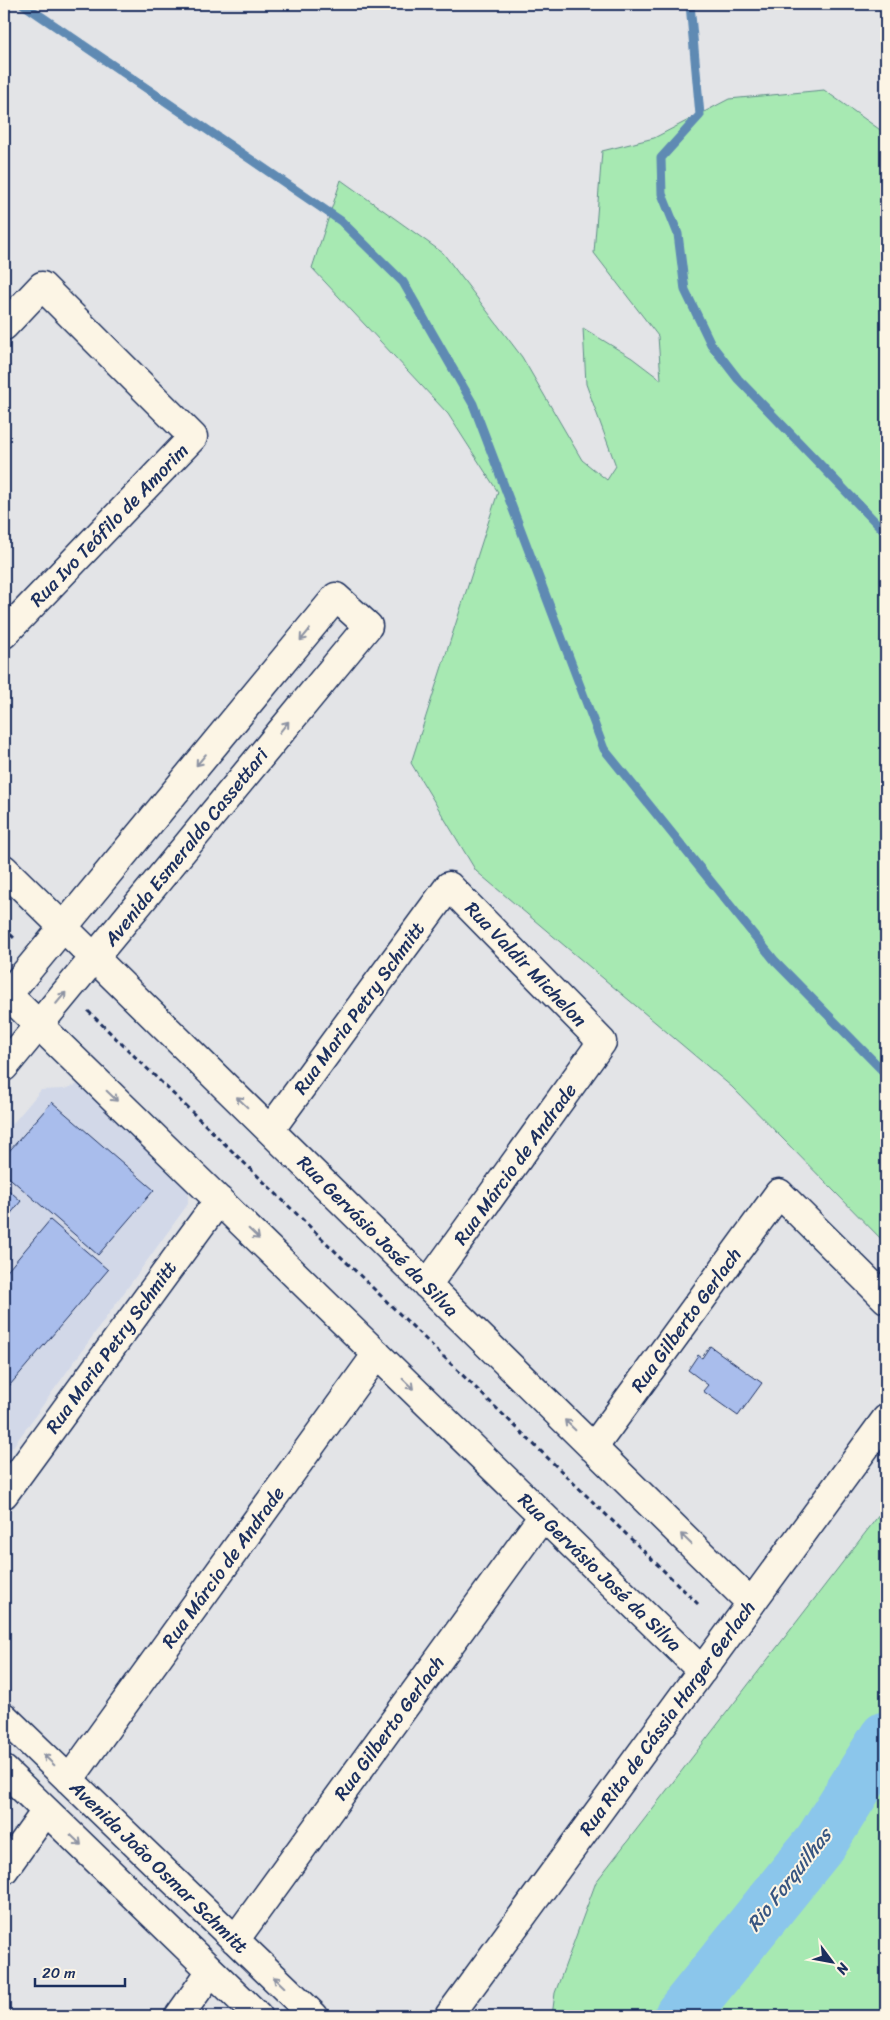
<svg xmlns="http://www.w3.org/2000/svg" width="890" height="2020" viewBox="0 0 890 2020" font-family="Sriracha,sans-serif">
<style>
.built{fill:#d2d8e8}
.green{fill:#a7e9b2;stroke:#618c88}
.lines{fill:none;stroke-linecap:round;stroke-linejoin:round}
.stream{stroke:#5e8ab3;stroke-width:9}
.river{stroke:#8bc6eb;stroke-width:54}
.building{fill:#a9bdec;stroke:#1b2f5e}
.street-casing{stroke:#1b2f5e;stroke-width:31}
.path{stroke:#1b2f5e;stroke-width:3;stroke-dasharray:5 4;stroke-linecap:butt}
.street{stroke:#fcf5e5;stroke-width:28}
.oneway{stroke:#8c92a2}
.labels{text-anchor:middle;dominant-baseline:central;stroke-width:4;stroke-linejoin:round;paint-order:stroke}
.street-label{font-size:19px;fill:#1b2f5e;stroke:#fcf5e5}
.water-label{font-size:20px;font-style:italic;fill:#375581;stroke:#fcf5e5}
</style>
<rect width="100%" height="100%" fill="#e3e4e7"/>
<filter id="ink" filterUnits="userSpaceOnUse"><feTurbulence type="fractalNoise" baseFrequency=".02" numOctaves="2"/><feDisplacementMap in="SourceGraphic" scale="10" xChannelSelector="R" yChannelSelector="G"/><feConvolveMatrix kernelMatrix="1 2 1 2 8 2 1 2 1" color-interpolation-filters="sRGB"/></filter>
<g filter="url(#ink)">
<path class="built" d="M 82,1083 L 185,1186 L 188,1194 L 188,1204 L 4,1459 L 4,1134 L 41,1090 L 64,1089 Z"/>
<path class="green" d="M 824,90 L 886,134 L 886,1244 L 732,1087 L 476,871 L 411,763 L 498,492 L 448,414 L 312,268 L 341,180 L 443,253 L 522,357 L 582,460 L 607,480 L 616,466 L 586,384 L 583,328 L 632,358 L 661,380 L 658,336 L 594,253 L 602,151 L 654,138 L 729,99 Z
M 886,1506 L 886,2016 L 552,2016 L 555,1993 L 596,1882 Z"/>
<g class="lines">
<path class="stream" d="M 23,4 L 341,221 L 403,282 L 473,404 L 604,749 L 775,961 L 886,1074
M 690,4 L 700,115 L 661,158 L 662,194 L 678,234 L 685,290 L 711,344 L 738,379 L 886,533"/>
<path class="river" d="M 681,2016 L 821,1842 L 886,1738"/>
</g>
<path class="building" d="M 52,1102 L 154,1190 L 98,1255 L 4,1173 L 4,1157 Z
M 4,1186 L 21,1201 L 4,1222 Z
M 50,1220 L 108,1270 L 4,1392 L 4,1275 Z
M 710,1346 L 762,1383 L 738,1416 L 703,1391 L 708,1385 L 688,1370 L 698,1355 L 702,1358 Z"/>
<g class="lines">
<g class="street-casing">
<path id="street" d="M 4,326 L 42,286 L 193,437 L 4,634
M 4,869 L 751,1603
M 4,991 L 702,1671
M 4,999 L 336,597 L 368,626 L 4,1067
M 270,1130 L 449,886 L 602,1042 L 427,1285
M 593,1448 L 779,1193 L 886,1299
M 4,1494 L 219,1200
M 4,1717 L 314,2016
M 4,1770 L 258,2016
M 69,1780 L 377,1354
M 4,1870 L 46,1811
M 235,1940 L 543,1516
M 179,2016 L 211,1971
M 449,2016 L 886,1419"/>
</g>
<path class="path" d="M 4,928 L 16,940
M 88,1011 L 698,1604"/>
<use href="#street" class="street"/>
</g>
<defs><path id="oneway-shaft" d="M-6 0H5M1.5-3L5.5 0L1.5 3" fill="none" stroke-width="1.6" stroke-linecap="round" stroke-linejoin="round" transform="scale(1.25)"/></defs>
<g class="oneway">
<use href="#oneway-shaft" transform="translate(305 635) rotate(130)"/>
<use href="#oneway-shaft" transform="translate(284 727) rotate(-51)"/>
<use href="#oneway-shaft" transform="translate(201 760) rotate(130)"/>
<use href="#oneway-shaft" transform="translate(61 998) rotate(-50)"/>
<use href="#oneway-shaft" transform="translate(112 1096) rotate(44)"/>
<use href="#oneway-shaft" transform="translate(242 1102) rotate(-136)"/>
<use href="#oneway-shaft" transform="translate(254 1234) rotate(44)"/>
<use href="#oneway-shaft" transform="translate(408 1384) rotate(44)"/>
<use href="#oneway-shaft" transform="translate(570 1425) rotate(-136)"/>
<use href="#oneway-shaft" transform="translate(686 1539) rotate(-136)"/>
<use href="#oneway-shaft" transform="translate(49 1760) rotate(-136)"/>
<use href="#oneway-shaft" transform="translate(76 1840) rotate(44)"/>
<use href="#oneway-shaft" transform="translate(279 1982) rotate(-136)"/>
</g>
</g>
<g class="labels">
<g class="street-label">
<text transform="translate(109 525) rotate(-46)">Rua Ivo Teófilo de Amorim</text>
<text transform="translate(186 847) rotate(-51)">Avenida Esmeraldo Cassettari</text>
<text transform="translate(526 964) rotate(46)">Rua Valdir Michelon</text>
<text transform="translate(359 1008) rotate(-54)">Rua Maria Petry Schmitt</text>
<text transform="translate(515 1164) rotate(-54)">Rua Márcio de Andrade</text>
<text transform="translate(378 1236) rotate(45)">Rua Gervásio José da Silva</text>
<text transform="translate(686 1320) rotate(-54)">Rua Gilberto Gerlach</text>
<text transform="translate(111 1347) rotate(-54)">Rua Maria Petry Schmitt</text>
<text transform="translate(223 1567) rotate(-54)">Rua Márcio de Andrade</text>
<text transform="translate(600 1572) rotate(44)">Rua Gervásio José da Silva</text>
<text transform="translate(667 1718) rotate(-54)">Rua Rita de Cássia Harger Gerlach</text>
<text transform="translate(389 1728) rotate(-54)">Rua Gilberto Gerlach</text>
<text transform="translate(159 1867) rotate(44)">Avenida João Osmar Schmitt</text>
</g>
<g class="water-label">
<text transform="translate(789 1880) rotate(-52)">Rio Forquilhas</text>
</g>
</g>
<rect width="890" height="2020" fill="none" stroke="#fcf5e5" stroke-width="20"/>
<rect x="10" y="10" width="870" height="2000" fill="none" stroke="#1b2f5e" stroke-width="2" filter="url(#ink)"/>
<g transform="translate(832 1962) rotate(122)" stroke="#fcf5e5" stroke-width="4" paint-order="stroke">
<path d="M0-4L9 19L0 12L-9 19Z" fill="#1b2f5e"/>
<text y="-8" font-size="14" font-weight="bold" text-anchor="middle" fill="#1b2f5e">N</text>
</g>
<path d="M35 1978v8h90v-8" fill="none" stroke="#1b2f5e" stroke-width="2.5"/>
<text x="42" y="1978" font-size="15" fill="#1b2f5e" stroke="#fcf5e5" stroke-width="4" paint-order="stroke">20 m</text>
</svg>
